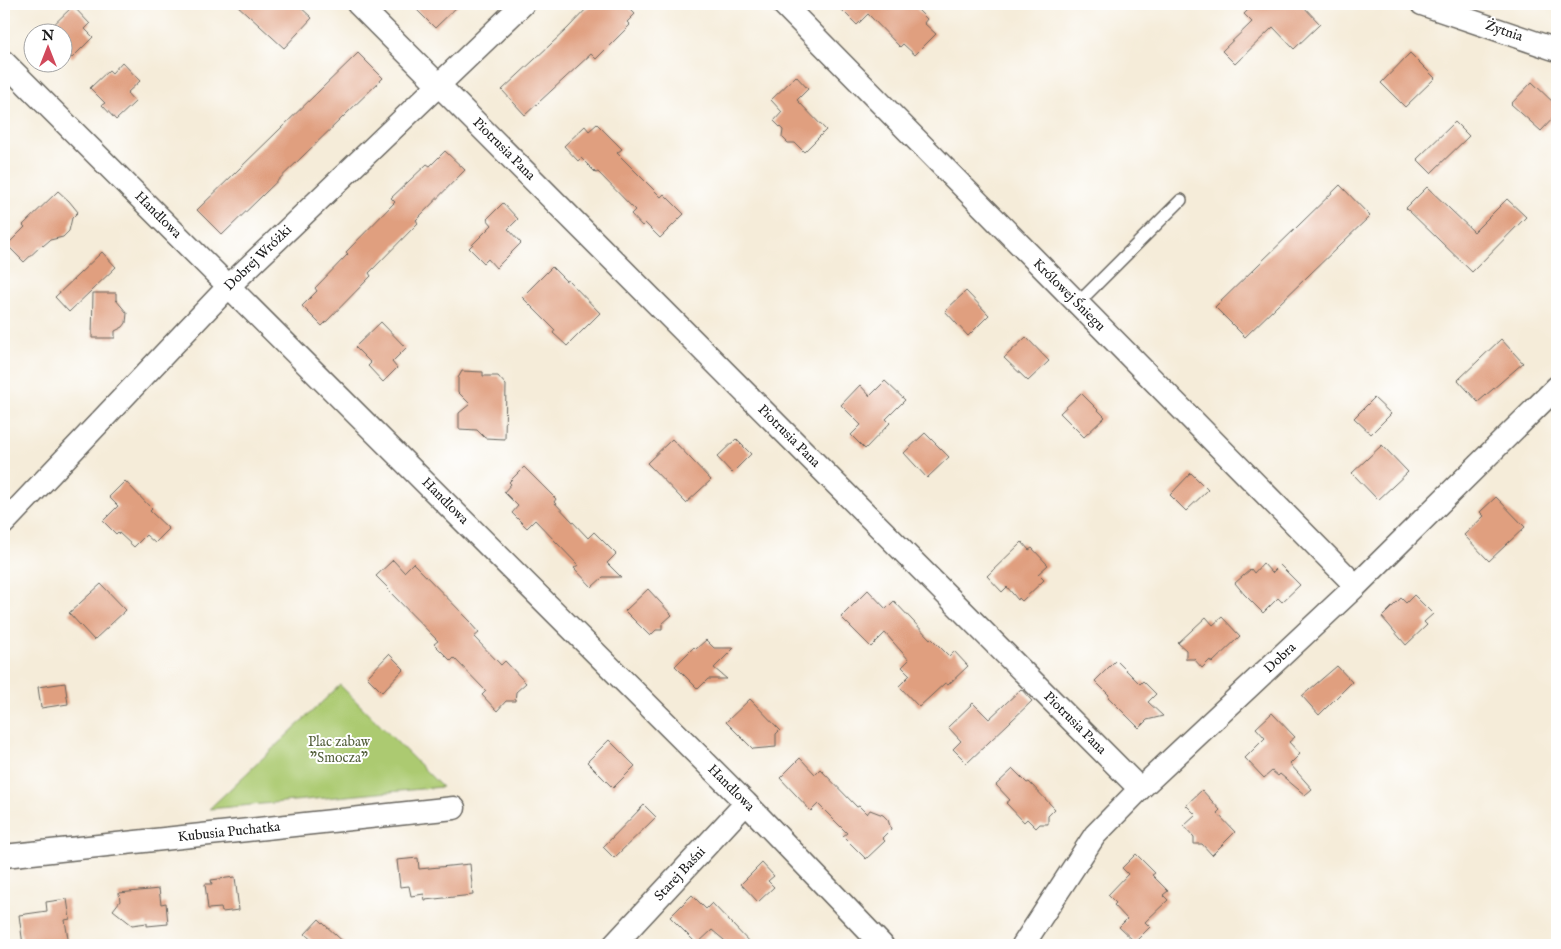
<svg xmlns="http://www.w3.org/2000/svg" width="1561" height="949" viewBox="0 0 1561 949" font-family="'IM FELL English',serif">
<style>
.green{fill:#acca71;stroke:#647346}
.building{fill:#e09f7f}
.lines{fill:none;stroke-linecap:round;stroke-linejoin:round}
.service-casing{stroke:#68655e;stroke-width:14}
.minor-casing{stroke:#68655e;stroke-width:25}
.service{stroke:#fff;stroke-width:11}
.minor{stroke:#fff;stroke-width:22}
.labels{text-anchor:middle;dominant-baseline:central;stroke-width:4;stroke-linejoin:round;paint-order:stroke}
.street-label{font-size:14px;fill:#1c1c1c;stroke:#fff}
.park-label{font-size:14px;fill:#56623e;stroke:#fff}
</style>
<rect width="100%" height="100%" fill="#fff"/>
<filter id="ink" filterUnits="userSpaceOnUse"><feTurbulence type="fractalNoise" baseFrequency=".02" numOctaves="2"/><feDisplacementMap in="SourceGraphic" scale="10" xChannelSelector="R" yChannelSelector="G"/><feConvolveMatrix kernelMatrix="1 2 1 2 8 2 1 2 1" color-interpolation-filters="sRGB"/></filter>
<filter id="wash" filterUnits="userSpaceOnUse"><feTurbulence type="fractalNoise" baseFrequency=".0096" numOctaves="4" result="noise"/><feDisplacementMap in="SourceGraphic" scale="20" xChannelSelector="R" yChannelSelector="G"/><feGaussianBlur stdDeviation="1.12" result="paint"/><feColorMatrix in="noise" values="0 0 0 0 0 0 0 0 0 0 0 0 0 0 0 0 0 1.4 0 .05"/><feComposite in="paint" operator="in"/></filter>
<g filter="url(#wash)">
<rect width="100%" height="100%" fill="#f5ecd9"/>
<path class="green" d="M 340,685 L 442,787 L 209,809 Z"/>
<g id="blocks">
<path class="building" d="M 236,4 L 297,4 L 312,18 L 284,48 Z
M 411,4 L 460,4 L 435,28 Z
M 591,4 L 625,4 L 635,14 L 627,22 L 630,25 L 596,59 L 591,54 L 525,115 L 502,90 L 567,29 Z
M 836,4 L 912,4 L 927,19 L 924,23 L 936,34 L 915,55 L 903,44 L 900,47 L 868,14 L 857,25 Z
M 1254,4 L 1301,4 L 1320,24 L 1294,49 L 1273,27 L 1235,64 L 1222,51 L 1252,22 L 1244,14 Z
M 73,6 L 90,24 L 85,29 L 93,37 L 72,58 L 62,48 L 62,32 L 46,32 Z
M 358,53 L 383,78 L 222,235 L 197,210 Z
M 1410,53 L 1435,78 L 1405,107 L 1381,83 Z
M 122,62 L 140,81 L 127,93 L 135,102 L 116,120 L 102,105 L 105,103 L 90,88 L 109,70 L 112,73 Z
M 796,76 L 808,89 L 797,100 L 826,130 L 804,152 L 795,143 L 788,143 L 782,137 L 783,130 L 774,121 L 782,112 L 771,100 Z
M 1532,82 L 1557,106 L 1557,114 L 1541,131 L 1511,104 Z
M 1455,122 L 1469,136 L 1431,173 L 1417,159 Z
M 597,124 L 622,149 L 617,153 L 661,197 L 664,194 L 684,214 L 660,238 L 645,223 L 642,226 L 631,214 L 635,210 L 598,172 L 596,173 L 581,158 L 578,161 L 564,146 L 585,126 L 589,131 Z
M 445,151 L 465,170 L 416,220 L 418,223 L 369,273 L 371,276 L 322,326 L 302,306 L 317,291 L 315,288 L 348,254 L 346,252 L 395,202 L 391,198 L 427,164 L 430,166 Z
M 1340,185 L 1370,216 L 1245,337 L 1215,307 Z
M 1427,187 L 1474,232 L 1507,199 L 1526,217 L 1472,272 L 1406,208 Z
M 58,191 L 69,201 L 78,212 L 72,218 L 69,231 L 63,237 L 50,240 L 43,246 L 42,245 L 24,262 L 7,245 L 25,227 L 23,225 Z
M 503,203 L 518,219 L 508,229 L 521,243 L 496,268 L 488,259 L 484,263 L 469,248 L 492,225 L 487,219 Z
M 102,252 L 116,267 L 69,312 L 55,297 Z
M 552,267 L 566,281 L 568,280 L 600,313 L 567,346 L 553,333 L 555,330 L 522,297 Z
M 966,291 L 989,315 L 968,336 L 945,311 Z
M 93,293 L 116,293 L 116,300 L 127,313 L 126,323 L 123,327 L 115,331 L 115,338 L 92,338 Z
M 381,322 L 406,348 L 392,362 L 397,368 L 383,382 L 368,366 L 371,363 L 355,347 Z
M 1026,337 L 1049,361 L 1028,381 L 1004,358 Z
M 1501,339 L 1523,363 L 1478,402 L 1458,380 Z
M 462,371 L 483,372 L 483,376 L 498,376 L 506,385 L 505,439 L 485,438 L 477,430 L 459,429 L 459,413 L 470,404 L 458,392 L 458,378 Z
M 885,381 L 905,400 L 886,419 L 890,423 L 865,449 L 851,435 L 861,425 L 841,405 L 860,385 L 870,396 Z
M 1081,393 L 1105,417 L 1084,437 L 1060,413 Z
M 1374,398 L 1391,414 L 1371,434 L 1354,418 Z
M 925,433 L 949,457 L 927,478 L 904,453 Z
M 672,439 L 711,480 L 686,503 L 647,463 Z
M 736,439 L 751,454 L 732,473 L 717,457 Z
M 1382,445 L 1408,472 L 1378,500 L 1352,473 Z
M 524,467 L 556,499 L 554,502 L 588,538 L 594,532 L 616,554 L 607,563 L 621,577 L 603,577 L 592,587 L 574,568 L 578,565 L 535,520 L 527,528 L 512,513 L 518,506 L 504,492 L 511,484 L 509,482 Z
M 1191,473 L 1208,490 L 1186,511 L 1170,495 Z
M 125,481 L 152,509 L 150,511 L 169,529 L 155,543 L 146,535 L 134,547 L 118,532 L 116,534 L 103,521 L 118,506 L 109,497 Z
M 1496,497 L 1525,527 L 1489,561 L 1464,535 L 1484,516 L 1480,512 Z
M 1022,542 L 1029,550 L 1032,548 L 1048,565 L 1038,574 L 1044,580 L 1022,601 L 1019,598 L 1018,600 L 1007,587 L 1002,592 L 987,576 Z
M 393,560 L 404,572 L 413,563 L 472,623 L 471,624 L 479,633 L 474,637 L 501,665 L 505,661 L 526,683 L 516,692 L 515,701 L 506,701 L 497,711 L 482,695 L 486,691 L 454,658 L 451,661 L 434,644 L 438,641 L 387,589 L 388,588 L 376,576 Z
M 1263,563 L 1272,573 L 1280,565 L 1300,585 L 1282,602 L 1278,598 L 1263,613 L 1244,594 L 1235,583 L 1251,569 L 1254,573 Z
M 101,584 L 126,610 L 94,640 L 69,613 Z
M 648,589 L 672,615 L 662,624 L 662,630 L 656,630 L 650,636 L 625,611 Z
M 868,590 L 886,609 L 894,601 L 930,639 L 931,638 L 949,656 L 954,651 L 968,666 L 948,685 L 945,683 L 919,707 L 899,686 L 910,675 L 902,667 L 909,660 L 885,633 L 871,647 L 841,617 Z
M 1414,595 L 1433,614 L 1424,622 L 1427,625 L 1406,645 L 1382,617 L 1401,598 L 1406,603 Z
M 1206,617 L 1213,625 L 1222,617 L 1240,636 L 1212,663 L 1210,660 L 1202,668 L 1194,659 L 1186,659 L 1186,650 L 1178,643 Z
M 706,640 L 714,648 L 734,648 L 714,668 L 727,679 L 708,679 L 698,689 L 675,666 L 694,647 L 696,649 Z
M 389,654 L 404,669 L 382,692 L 367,677 Z
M 1116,660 L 1140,684 L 1143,681 L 1156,694 L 1148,702 L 1163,716 L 1147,720 L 1139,728 L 1108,697 L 1109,695 L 1095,681 Z
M 1337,666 L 1352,682 L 1319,715 L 1302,696 Z
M 65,683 L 68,704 L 41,708 L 38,687 Z
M 1021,689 L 1032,701 L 967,763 L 953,749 L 961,741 L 948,727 L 973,703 L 989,719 Z
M 750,699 L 780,730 L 776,734 L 776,747 L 753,749 L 726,722 Z
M 1272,713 L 1295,737 L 1289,742 L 1300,754 L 1290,764 L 1312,789 L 1305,795 L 1280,774 L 1278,776 L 1272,771 L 1264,778 L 1245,758 L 1265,738 L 1256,728 Z
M 609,740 L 635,766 L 613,788 L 587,762 Z
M 800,758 L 815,774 L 820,769 L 857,807 L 859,806 L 867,814 L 870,810 L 883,815 L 888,820 L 891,829 L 882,838 L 885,841 L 866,859 L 843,836 L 847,833 L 818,804 L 811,811 L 780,778 Z
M 1013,769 L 1027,783 L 1029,782 L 1055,809 L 1048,816 L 1048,824 L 1040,824 L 1036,828 L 1027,819 L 1024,822 L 1006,803 L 1010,800 L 996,785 Z
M 1202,790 L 1220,810 L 1217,813 L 1235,832 L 1212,855 L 1202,844 L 1194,844 L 1194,837 L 1184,826 L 1196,815 L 1186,805 Z
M 644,805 L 656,817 L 614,858 L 603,847 Z
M 1136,854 L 1155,873 L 1152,875 L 1168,891 L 1163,895 L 1168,900 L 1145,922 L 1150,927 L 1135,942 L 1119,927 L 1127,919 L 1114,905 L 1116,903 L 1108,895 L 1128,874 L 1122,868 Z
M 418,858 L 419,869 L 470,864 L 473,895 L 425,900 L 424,894 L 411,896 L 409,886 L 400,887 L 397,860 Z
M 762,863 L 774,876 L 768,881 L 774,887 L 758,902 L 741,884 Z
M 235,877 L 239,910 L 222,912 L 221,908 L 208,909 L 205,884 L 212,884 L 211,880 Z
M 159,889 L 161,904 L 166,903 L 168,924 L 147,926 L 147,923 L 132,925 L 113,910 L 120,901 L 119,893 Z
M 692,895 L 706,909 L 712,903 L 752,945 L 730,945 L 712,930 L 697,944 L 670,917 Z
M 67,899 L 70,919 L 65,920 L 69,945 L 23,945 L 19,915 L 47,911 L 46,902 Z
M 319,919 L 325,925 L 347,945 L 317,945 L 305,934 Z"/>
</g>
</g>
<g filter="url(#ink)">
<use href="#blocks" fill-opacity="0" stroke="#68655e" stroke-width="1"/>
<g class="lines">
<g class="service-casing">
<path id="service" d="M 1078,303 L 1181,200"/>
</g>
<g class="minor-casing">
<path id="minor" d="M 358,4 L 1140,789
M 783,4 L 1356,586
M 1422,4 L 1557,50
M 4,62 L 746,803 L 882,945
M 4,523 L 229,286 L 523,4
M 4,856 L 454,808
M 614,945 L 746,803
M 1023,945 L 1095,835 L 1140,789 L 1356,586 L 1557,387"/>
</g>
<use href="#service" class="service"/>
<use href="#minor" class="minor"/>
</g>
</g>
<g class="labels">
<g class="street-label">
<text transform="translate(1504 31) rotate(19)">Żytnia</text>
<text transform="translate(504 149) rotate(45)">Piotrusia Pana</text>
<text transform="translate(158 215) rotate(45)">Handlowa</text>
<text transform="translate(258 258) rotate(-44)">Dobrej Wróżki</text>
<text transform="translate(1069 295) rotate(45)">Królowej Śniegu</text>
<text transform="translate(789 436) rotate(45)">Piotrusia Pana</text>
<text transform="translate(445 501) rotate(45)">Handlowa</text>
<text transform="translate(1280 658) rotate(-43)">Dobra</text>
<text transform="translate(1075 723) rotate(45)">Piotrusia Pana</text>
<text transform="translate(731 788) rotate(45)">Handlowa</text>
<text transform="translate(229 832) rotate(-6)">Kubusia Puchatka</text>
<text transform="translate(680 874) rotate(-47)">Starej Baśni</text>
</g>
<g class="park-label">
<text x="339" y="742">Plac zabaw<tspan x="339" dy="16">"Smocza"</tspan></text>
</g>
</g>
<rect width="1561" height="949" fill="none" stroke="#fff" stroke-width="20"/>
<g transform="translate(48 48)"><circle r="24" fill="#ffffff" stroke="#a4a4a4"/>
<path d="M0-4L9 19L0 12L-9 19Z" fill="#d1495b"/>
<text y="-8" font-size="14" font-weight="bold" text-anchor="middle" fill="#1c1c1c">N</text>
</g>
</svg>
